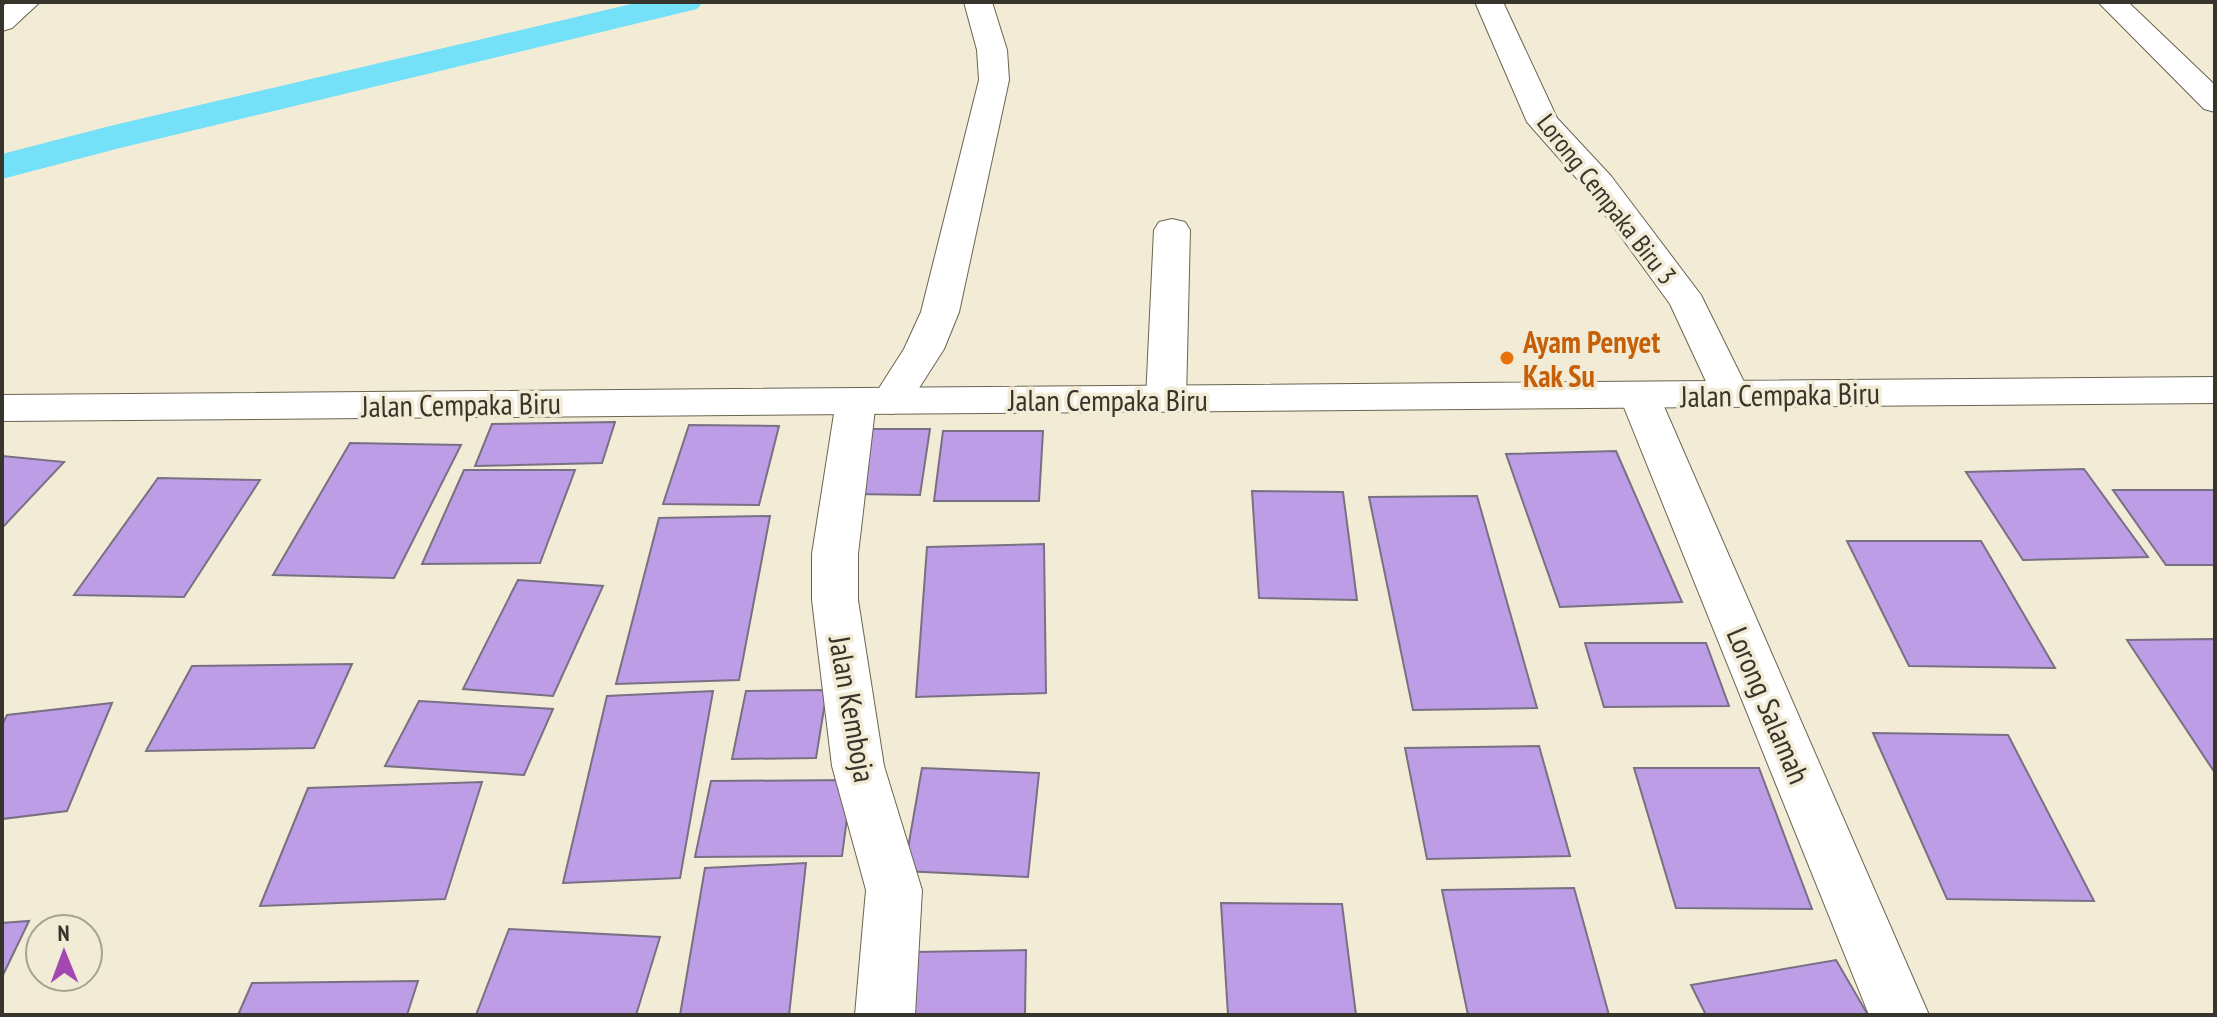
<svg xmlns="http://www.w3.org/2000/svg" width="2217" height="1017" viewBox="0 0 2217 1017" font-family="'PT Sans Narrow',sans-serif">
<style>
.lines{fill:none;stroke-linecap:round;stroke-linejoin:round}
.canal{fill:#74e1f9;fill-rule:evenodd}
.building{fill:#bd9ee6;stroke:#787083;stroke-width:2}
.minor-casing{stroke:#6b6451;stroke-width:2}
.tertiary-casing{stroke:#6b6451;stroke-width:2}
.minor{fill:#fff;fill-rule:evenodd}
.tertiary{fill:#fff;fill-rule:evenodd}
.food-dot{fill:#e8710a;stroke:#f2ebd5;stroke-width:3}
.labels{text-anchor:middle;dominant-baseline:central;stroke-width:7;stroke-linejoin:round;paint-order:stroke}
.far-street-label{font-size:26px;fill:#37342b;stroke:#f2ebd5}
.food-label{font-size:30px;font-weight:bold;fill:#c56008;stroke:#f2ebd5;text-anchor:start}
.street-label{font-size:30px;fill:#37342b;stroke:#f2ebd5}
</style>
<rect width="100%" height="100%" fill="#f2ebd5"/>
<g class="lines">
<path class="canal" d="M 640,2 L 703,2 L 697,9 L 120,148 L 2,179 L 2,154 L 110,126 Z"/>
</g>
<path class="building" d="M 615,422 L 602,463 L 475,466 L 492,424 Z
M 689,425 L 779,426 L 759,505 L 663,504 Z
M 867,429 L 930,429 L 920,495 L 854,494 Z
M 943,431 L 1043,431 L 1039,501 L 934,501 Z
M 350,443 L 461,445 L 394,578 L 273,575 Z
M 1616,451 L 1682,602 L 1560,607 L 1506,454 Z
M 2,456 L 64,462 L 2,528 Z
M 2084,469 L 2148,557 L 2023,560 L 1966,472 Z
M 464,470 L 575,470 L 540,563 L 422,564 Z
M 158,478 L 260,480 L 184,597 L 74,595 Z
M 2113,490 L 2215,490 L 2215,565 L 2166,565 Z
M 1252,491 L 1343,492 L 1357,600 L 1259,598 Z
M 1477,496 L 1537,708 L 1413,710 L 1369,497 Z
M 770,516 L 739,680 L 616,684 L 659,518 Z
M 1847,541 L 1981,541 L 2055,668 L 1909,666 Z
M 1044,544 L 1046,693 L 916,697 L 927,547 Z
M 518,580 L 603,586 L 553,696 L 463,689 Z
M 2215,639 L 2215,773 L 2127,640 Z
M 1585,643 L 1706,643 L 1729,706 L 1604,707 Z
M 352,664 L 314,748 L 146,751 L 192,666 Z
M 827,690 L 816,758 L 732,759 L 746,691 Z
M 713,691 L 680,878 L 563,883 L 607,696 Z
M 419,701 L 553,709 L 524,775 L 385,766 Z
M 112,703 L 67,811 L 2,819 L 2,725 L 7,715 Z
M 1873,733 L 2008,735 L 2094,901 L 1947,899 Z
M 1539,746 L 1570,856 L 1427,859 L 1405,748 Z
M 922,768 L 1039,773 L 1028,877 L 904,871 Z
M 1634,768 L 1759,768 L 1812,909 L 1676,908 Z
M 852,780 L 842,856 L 695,857 L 711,781 Z
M 482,782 L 445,899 L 260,906 L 308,788 Z
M 806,863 L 789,1015 L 680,1015 L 705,868 Z
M 1574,888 L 1609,1015 L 1468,1015 L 1442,890 Z
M 1221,903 L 1342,904 L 1356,1015 L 1228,1015 Z
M 29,921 L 2,977 L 2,923 Z
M 509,929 L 660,937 L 636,1015 L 476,1015 Z
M 1026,950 L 1025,1015 L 910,1015 L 915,952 Z
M 1836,960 L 1868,1015 L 1706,1015 L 1691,985 Z
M 418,981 L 407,1015 L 238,1015 L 252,983 Z"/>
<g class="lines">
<g class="minor-casing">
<path id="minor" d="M 964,2 L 992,2 L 1007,50 L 1009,80 L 959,312 L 944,349 L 905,410 L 891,414 L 875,409 L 858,554 L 858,600 L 884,766 L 922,890 L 915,1015 L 855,1015 L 866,890 L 832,766 L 812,600 L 812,554 L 836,401 L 842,392 L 856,388 L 870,392 L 874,396 L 904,349 L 921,312 L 979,80 L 977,50 Z
M 1475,2 L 1503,2 L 1557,118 L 1611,176 L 1701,295 L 1750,394 L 1744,403 L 1730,407 L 1716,403 L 1670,304 L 1587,190 L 1527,122 Z
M 2098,2 L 2128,2 L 2215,85 L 2215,112 L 2204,109 Z
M 1172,219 L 1185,222 L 1190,230 L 1186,399 L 1180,408 L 1166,412 L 1152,408 L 1146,399 L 1154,230 L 1159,222 Z
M 1639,382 L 1653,386 L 1659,395 L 1929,1015 L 1869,1015 L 1619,395 L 1625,386 Z"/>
</g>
<g class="tertiary-casing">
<path id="tertiary" d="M 8,2 L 40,2 L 12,28 L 2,31 L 2,7 Z
M 2215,377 L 2215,403 L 2,421 L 2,395 Z"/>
</g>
<use href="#minor" class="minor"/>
<use href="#tertiary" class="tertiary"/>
</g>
<circle class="food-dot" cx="1507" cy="358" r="8"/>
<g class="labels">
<g class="far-street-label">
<text transform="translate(1607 199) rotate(52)">Lorong Cempaka Biru 3</text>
</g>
<g class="food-label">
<text x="1523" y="341">Ayam Penyet<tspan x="1523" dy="34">Kak Su</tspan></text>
</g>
<g class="street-label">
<text transform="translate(1780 394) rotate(-1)">Jalan Cempaka Biru</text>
<text x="1108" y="399">Jalan Cempaka Biru</text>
<text transform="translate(461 404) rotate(-1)">Jalan Cempaka Biru</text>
<text transform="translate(1769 705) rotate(67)">Lorong Salamah</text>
<text transform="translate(853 709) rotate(80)">Jalan Kemboja</text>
</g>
</g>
<rect width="2217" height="1017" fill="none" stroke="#37342b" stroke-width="8"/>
<g transform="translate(64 953) rotate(359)"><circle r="38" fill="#f2ebd5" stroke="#a7a291" stroke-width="2"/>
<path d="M0-6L14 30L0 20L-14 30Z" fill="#a348b2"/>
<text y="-12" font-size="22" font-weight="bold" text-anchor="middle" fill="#37342b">N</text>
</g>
</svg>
